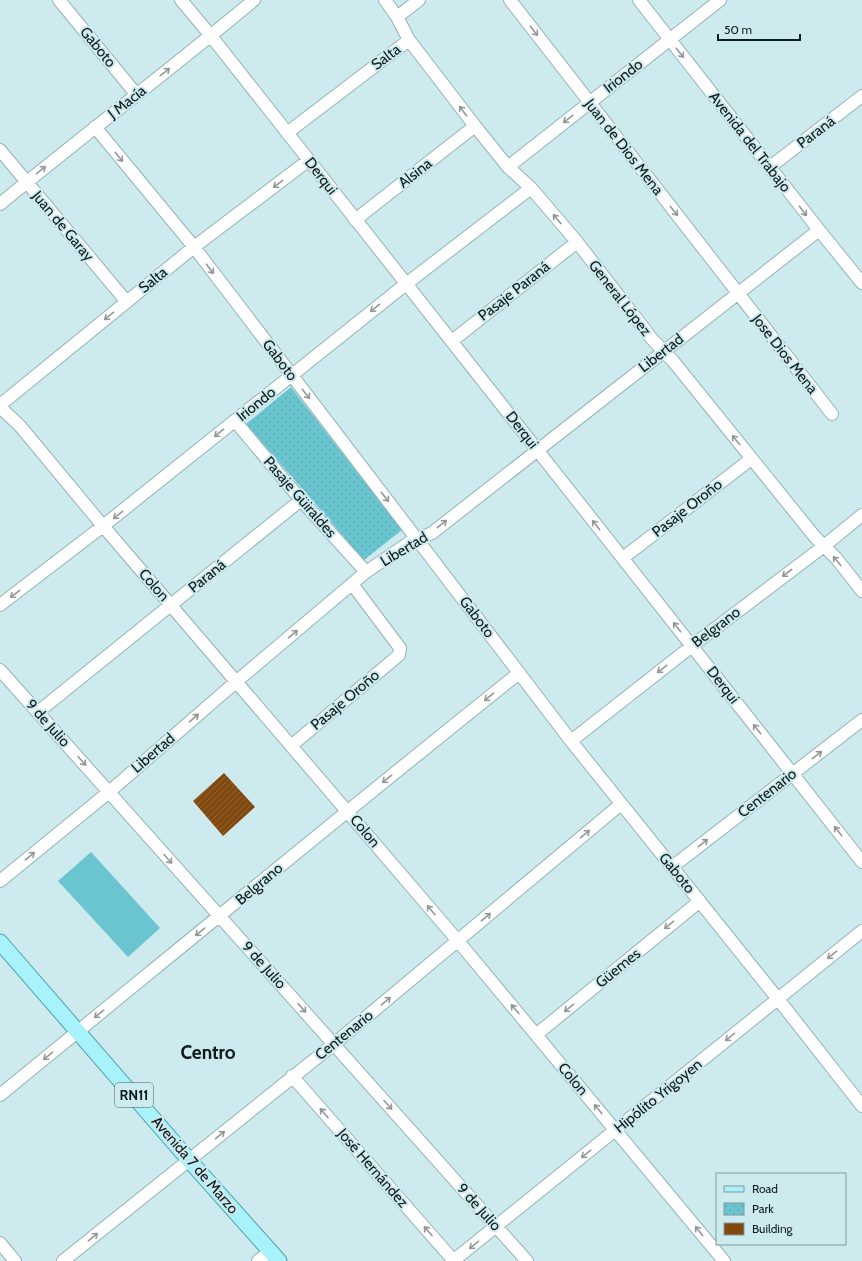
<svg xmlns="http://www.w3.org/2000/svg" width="862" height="1261" viewBox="0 0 862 1261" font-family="Cabin,sans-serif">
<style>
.green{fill:#6ac5d0}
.park{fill:url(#park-dots)}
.building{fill:url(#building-hatch)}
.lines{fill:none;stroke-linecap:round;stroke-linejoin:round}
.minor-casing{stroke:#96b2b6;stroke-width:14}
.major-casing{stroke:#4da1ab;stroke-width:17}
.minor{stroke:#fff;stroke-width:12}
.major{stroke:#a8f2fb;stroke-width:15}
.oneway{stroke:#939899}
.labels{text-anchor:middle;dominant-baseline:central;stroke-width:4;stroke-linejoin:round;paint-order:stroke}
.shield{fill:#cdeaee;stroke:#48585b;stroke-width:1}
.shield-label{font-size:14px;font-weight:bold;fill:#0f1a1c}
.street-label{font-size:15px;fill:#0f1a1c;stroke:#cdeaee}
.district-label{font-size:19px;font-weight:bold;fill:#0f1a1c;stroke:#cdeaee}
</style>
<defs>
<pattern id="park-dots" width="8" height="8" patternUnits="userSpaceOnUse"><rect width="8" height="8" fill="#6ac5d0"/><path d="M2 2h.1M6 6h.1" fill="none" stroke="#5ba9b2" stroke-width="1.8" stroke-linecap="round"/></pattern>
<pattern id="building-hatch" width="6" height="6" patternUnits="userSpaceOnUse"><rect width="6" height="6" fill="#82490f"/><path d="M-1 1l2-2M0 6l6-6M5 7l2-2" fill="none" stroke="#8f653a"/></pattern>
</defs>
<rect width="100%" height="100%" fill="#cdeaee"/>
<path class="green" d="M 91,852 L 160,928 L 128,957 L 58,881 Z"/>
<path class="park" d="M 291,387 L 402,530 L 364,560 L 246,424 Z"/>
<path class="building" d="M 224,773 L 255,807 L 223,836 L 193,801 Z"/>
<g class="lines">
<g class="minor-casing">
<path id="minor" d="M 59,0 L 136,94
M 181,0 L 211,36 L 862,862
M 385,0 L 397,17 L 409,40 L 475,126 L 508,167 L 531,188 L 577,242 L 652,339 L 673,361 L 815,537 L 836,558 L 862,591
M 510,0 L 832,414
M 639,0 L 819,230 L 862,283
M 397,17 L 419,0
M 95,127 L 194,247 L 571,741 L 778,999 L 862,1106
M 287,133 L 409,40
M 0,150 L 126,301
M 508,167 L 720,0
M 770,167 L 862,96
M 0,204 C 84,135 171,69 254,0
M 355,220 L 475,126
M 452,341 L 577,242
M 0,405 L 194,247 L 309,160
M 0,407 L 20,426 L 103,526 L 458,941 L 724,1261
M 235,421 L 301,500 L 366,572
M 623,558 L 751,459
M 0,605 L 103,526 L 406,284 L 531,188
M 0,670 L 527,1261
M 38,712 L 301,500
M 571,741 L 692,646 L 824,546 L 862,515
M 291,746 L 399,655 L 400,648 L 352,584
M 672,867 L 862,720
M 0,881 L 109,792 L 237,681 L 366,572 L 410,542 L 432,533 L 819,230
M 537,1034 L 700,901
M 292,1076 L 454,1261
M 0,1095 C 173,954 345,812 519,673
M 0,1243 L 15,1261
M 63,1261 L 334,1044 L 621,804
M 258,1261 L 271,1251
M 453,1261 L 862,931"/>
</g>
<g class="major-casing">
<path id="major" d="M 0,942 L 189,1160 L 279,1261"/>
</g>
<use href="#minor" class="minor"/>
<use href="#major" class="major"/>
</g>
<defs><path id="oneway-shaft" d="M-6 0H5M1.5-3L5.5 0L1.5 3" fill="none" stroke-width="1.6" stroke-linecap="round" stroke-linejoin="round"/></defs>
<g class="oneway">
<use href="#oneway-shaft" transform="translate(534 31) rotate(52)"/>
<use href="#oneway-shaft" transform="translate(680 53) rotate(52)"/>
<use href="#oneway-shaft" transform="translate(165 72) rotate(-38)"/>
<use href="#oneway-shaft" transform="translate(463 111) rotate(-127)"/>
<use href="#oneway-shaft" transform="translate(568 119) rotate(142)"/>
<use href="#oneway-shaft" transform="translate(119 157) rotate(51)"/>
<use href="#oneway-shaft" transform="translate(41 170) rotate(-39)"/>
<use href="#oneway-shaft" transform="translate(278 184) rotate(143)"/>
<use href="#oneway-shaft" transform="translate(674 211) rotate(52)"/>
<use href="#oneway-shaft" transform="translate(803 211) rotate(53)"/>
<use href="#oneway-shaft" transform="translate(557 219) rotate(-130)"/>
<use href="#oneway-shaft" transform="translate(210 269) rotate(53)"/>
<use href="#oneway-shaft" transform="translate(375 308) rotate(141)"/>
<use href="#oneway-shaft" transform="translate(109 316) rotate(141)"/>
<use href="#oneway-shaft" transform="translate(306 394) rotate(52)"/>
<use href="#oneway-shaft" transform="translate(219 433) rotate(141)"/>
<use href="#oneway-shaft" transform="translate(736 440) rotate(-129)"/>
<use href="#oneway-shaft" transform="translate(385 497) rotate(52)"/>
<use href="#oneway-shaft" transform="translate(118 515) rotate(141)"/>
<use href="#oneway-shaft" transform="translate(442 524) rotate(-38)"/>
<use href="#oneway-shaft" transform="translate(596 525) rotate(-128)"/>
<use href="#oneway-shaft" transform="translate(837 561) rotate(-130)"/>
<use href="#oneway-shaft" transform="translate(787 573) rotate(143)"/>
<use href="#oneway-shaft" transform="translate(15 594) rotate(143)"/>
<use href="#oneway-shaft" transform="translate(677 627) rotate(-128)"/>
<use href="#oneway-shaft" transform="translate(293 634) rotate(-40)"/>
<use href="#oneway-shaft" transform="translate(662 669) rotate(142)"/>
<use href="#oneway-shaft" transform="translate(489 697) rotate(141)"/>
<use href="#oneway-shaft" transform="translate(194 718) rotate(-41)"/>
<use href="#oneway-shaft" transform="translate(757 729) rotate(-128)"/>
<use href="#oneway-shaft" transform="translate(817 755) rotate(-38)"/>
<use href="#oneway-shaft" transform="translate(82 761) rotate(48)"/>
<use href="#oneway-shaft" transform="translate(387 779) rotate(141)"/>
<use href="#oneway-shaft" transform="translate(838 831) rotate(-128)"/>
<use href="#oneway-shaft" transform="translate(585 834) rotate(-40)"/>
<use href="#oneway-shaft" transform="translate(703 843) rotate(-38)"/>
<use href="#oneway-shaft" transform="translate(30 856) rotate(-39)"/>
<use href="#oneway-shaft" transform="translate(168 859) rotate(48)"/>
<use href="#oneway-shaft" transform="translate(431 910) rotate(-130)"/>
<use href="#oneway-shaft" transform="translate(486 917) rotate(-40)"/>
<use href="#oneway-shaft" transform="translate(669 925) rotate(141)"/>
<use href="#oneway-shaft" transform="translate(200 932) rotate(141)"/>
<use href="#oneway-shaft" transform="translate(832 955) rotate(141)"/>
<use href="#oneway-shaft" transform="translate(386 1001) rotate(-40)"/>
<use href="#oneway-shaft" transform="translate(302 1008) rotate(48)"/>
<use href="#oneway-shaft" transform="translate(569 1008) rotate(141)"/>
<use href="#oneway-shaft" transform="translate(515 1009) rotate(-130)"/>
<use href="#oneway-shaft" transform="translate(99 1014) rotate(141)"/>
<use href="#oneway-shaft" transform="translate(730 1037) rotate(141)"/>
<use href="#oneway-shaft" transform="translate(48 1056) rotate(141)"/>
<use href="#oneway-shaft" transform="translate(388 1105) rotate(48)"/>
<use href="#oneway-shaft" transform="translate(598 1109) rotate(-130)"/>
<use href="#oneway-shaft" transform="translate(324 1113) rotate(-131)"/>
<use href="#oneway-shaft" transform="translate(220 1135) rotate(-39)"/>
<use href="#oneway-shaft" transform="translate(586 1154) rotate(141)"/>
<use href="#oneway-shaft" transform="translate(428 1231) rotate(-131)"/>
<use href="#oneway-shaft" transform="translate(699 1231) rotate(-129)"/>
<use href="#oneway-shaft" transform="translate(93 1237) rotate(-39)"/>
<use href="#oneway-shaft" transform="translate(474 1245) rotate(141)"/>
</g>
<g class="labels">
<rect class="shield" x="115" y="1083" width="38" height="24" rx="3"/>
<g class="shield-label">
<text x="134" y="1095">RN11</text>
</g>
<g class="street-label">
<text transform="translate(98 47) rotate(51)">Gaboto</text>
<text transform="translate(386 57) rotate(-37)">Salta</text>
<text transform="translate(623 76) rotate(-38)">Iriondo</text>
<text transform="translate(127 102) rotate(-38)">J Macía</text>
<text transform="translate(816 132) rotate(-37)">Paraná</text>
<text transform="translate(750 142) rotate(52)">Avenida del Trabajo</text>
<text transform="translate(624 147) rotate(52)">Juan de Dios Mena</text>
<text transform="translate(415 173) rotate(-38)">Alsina</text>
<text transform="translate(321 176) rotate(52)">Derqui</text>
<text transform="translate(63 226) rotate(50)">Juan de Garay</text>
<text transform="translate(153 280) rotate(-39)">Salta</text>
<text transform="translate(514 291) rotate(-38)">Pasaje Paraná</text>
<text transform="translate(620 298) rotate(52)">General López</text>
<text transform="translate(661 353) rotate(-38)">Libertad</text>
<text transform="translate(785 354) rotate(52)">Jose Dios Mena</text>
<text transform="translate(280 360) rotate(53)">Gaboto</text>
<text transform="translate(256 404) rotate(-39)">Iriondo</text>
<text transform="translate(522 430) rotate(52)">Derqui</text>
<text transform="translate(300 497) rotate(49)">Pasaje Güiraldes</text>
<text transform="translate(687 508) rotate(-38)">Pasaje Oroño</text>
<text transform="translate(404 549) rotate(-31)">Libertad</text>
<text transform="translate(207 576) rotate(-39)">Paraná</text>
<text transform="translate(154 585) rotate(49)">Colon</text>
<text transform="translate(477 617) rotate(53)">Gaboto</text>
<text transform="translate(716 627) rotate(-37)">Belgrano</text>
<text transform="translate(723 685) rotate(52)">Derqui</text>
<text transform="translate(345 700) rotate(-40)">Pasaje Oroño</text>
<text transform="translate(48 723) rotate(48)">9 de Julio</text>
<text transform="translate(153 753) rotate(-41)">Libertad</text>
<text transform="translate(767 793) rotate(-38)">Centenario</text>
<text transform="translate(365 831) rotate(50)">Colon</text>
<text transform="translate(677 873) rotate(51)">Gaboto</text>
<text transform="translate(259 884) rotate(-40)">Belgrano</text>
<text transform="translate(264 965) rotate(48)">9 de Julio</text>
<text transform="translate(618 968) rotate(-39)">Güemes</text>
<text transform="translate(344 1035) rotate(-39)">Centenario</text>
<text transform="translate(573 1079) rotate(50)">Colon</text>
<text transform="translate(658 1096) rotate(-39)">Hipólito Yrigoyen</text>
<text transform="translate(195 1165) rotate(49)">Avenida 7 de Marzo</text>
<text transform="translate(373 1168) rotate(49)">José Hernández</text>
<text transform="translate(479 1207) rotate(48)">9 de Julio</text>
</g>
<g class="district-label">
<text x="208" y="1052">Centro</text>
</g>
</g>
<rect x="716" y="1173" width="130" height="72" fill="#cdeaee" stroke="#81979a"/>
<rect x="724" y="1186" width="20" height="6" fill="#a8f2fb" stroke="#81979a"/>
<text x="752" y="1193" font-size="12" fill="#0f1a1c">Road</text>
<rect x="724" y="1203" width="20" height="12" fill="url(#park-dots)" stroke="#81979a"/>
<text x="752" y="1213" font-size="12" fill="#0f1a1c">Park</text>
<rect x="724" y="1223" width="20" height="12" fill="#82490f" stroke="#81979a"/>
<text x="752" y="1233" font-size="12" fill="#0f1a1c">Building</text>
<path d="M718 34v6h82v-6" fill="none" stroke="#0f1a1c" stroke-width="2"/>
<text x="724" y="34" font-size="12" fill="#0f1a1c" stroke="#cdeaee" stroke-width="3" paint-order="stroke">50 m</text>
</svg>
